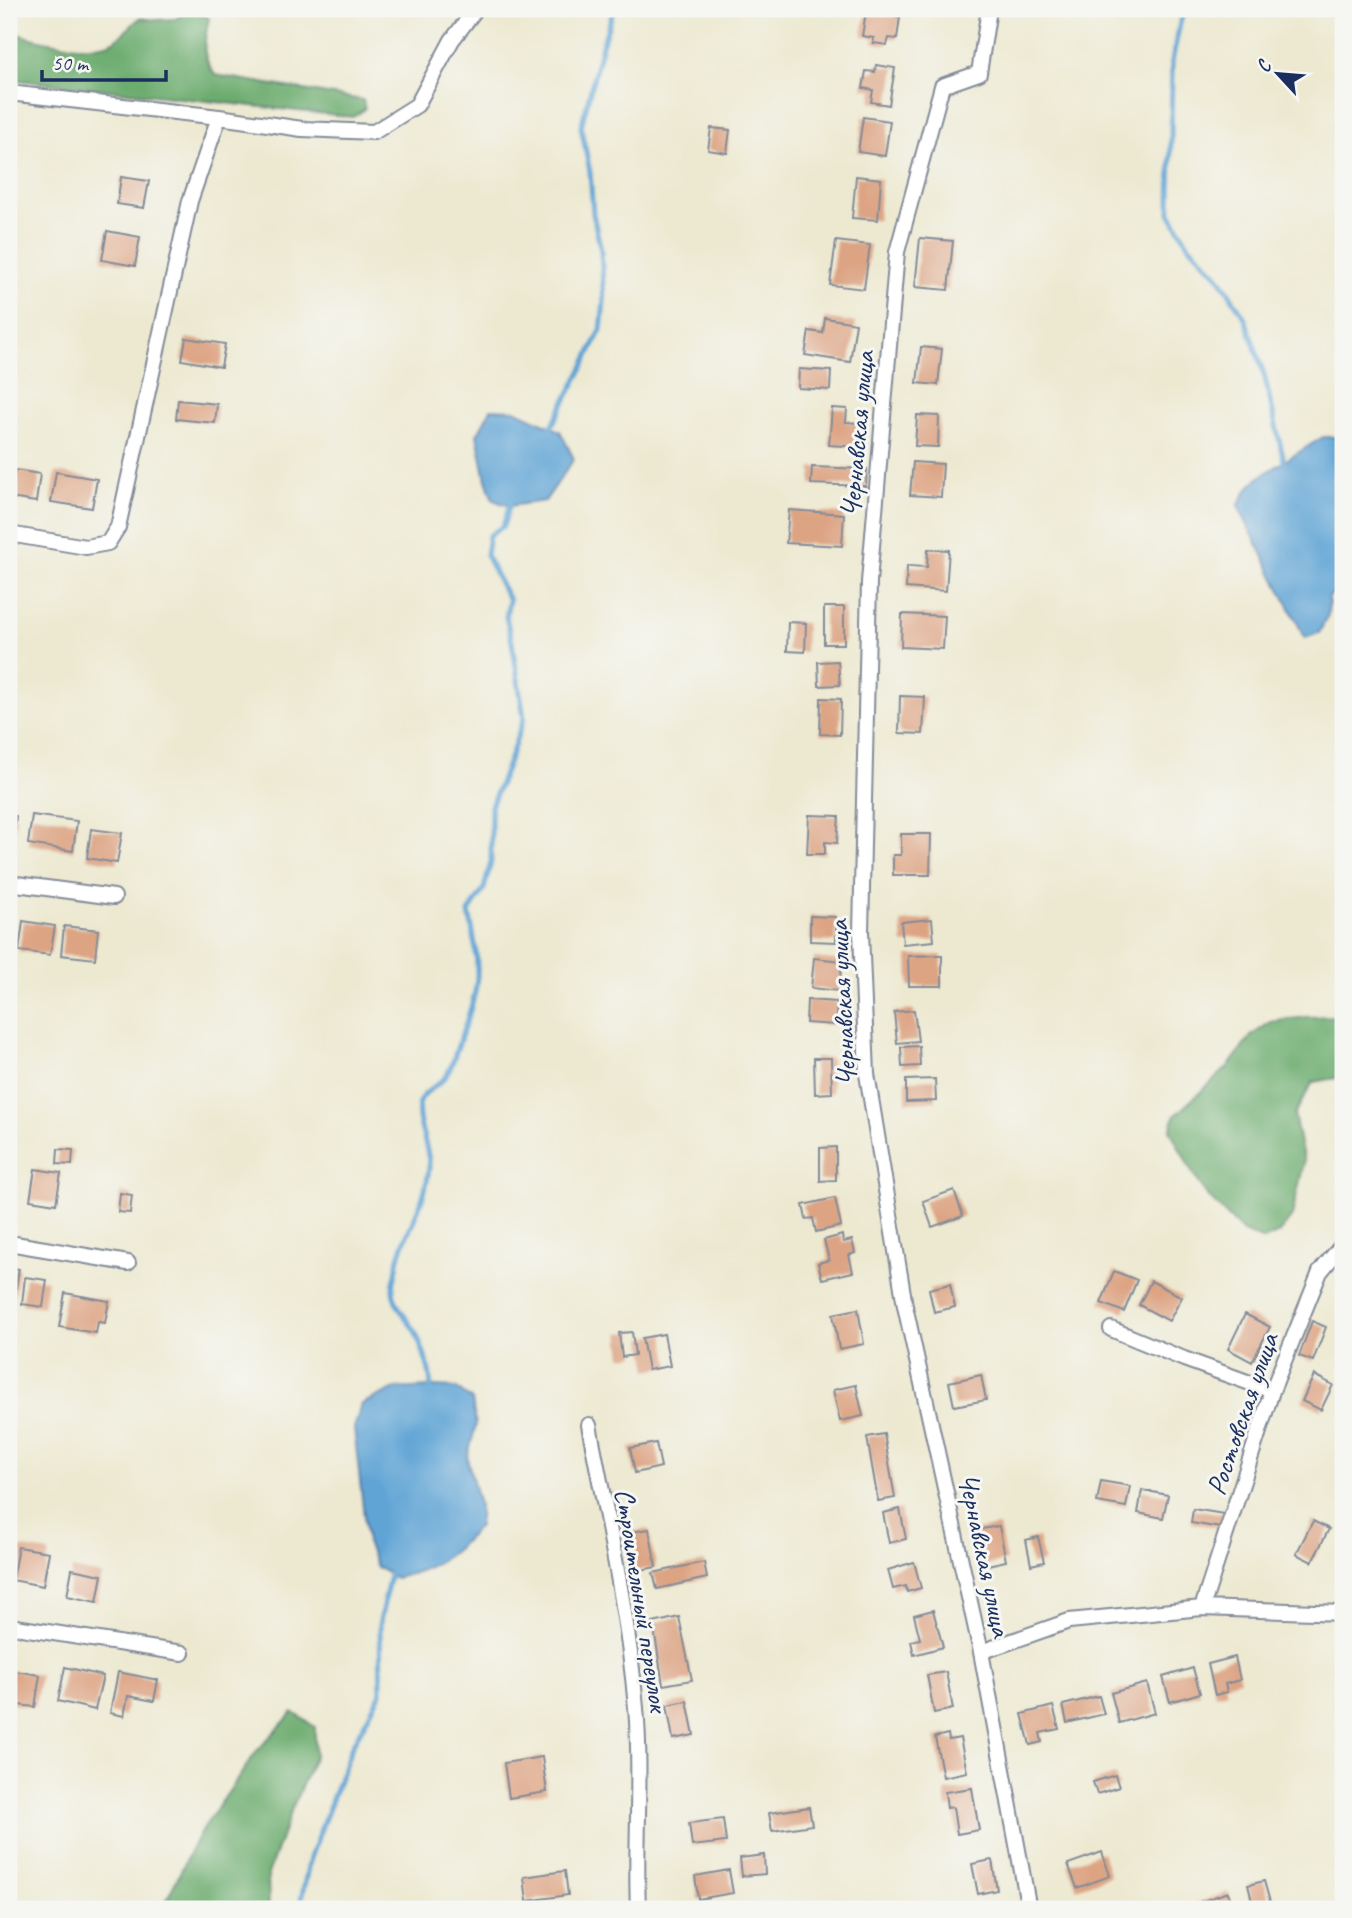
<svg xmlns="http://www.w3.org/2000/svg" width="1352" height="1918" viewBox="0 0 1352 1918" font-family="Caveat,sans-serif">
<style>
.forest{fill:#6cac6e;stroke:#446e66;stroke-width:2}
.water{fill:#60a4d5;stroke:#3e6a9a;stroke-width:2}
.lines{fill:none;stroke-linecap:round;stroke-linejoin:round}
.stream{stroke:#60a4d5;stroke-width:5}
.building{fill:#dda484}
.minor-casing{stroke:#848c98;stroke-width:18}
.minor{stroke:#fff;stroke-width:14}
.labels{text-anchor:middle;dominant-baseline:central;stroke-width:6;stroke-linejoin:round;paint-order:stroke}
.street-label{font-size:28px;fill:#1b2f5e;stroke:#f6f6f2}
</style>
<rect width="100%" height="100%" fill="#f6f6f2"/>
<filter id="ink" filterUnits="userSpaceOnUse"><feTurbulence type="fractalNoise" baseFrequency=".0143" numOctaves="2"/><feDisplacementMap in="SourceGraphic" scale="14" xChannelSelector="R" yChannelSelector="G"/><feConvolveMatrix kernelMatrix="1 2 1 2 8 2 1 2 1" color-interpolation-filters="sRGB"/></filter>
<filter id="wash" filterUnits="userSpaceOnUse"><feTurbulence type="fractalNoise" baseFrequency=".00686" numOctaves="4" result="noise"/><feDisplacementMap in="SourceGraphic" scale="28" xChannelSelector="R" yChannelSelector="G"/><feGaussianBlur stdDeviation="1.57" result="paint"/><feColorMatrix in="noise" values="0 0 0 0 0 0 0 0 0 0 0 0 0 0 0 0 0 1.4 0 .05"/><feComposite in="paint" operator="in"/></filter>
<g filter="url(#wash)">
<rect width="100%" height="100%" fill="#ede9d1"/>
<path class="forest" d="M 9,9 L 13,9 L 12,16 L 17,34 C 40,41 94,54 115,40 C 124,34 132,24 140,18 L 157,20 L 175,19 L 192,9 L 209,18 C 204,43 200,54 215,75 L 363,100 L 365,109 L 353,117 L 9,79 Z
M 1343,1016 L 1343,1077 L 1313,1082 L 1294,1115 L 1304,1162 L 1292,1216 L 1279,1233 L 1264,1240 L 1243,1232 L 1207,1195 L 1192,1172 L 1170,1130 L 1175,1115 L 1227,1068 L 1252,1035 L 1271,1022 L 1306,1017 Z
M 293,1712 L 315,1727 L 315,1755 L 290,1813 L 268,1874 L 269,1909 L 168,1909 L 167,1899 L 198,1836 L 257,1751 Z"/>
<path class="water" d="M 491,409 L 515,410 L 560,431 L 574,459 L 545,501 L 509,506 L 493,500 L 486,480 L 477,435 Z
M 1323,437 L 1343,437 L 1343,590 L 1341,588 L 1329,597 L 1328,615 L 1319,633 L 1305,638 L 1238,506 L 1249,487 L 1261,476 Z
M 432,1387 L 456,1388 L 472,1400 L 476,1425 L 467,1458 L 479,1505 L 479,1526 C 453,1555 435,1569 396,1578 L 377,1567 L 367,1543 L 354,1428 L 362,1404 L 393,1389 Z"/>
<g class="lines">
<path class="stream" d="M 1185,9 L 1180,23 L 1172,61 L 1170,213 L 1188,244 L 1219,277 L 1245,318 L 1264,374 L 1284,461
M 549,431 L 581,371 L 601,330 L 604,302 L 601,250 L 593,214 L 590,172 L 581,127 L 602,45 L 614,9
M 430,1393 C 434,1378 422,1346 415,1331 C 407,1318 394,1306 393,1289 C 393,1284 395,1278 396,1273 C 401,1234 426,1208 429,1167 C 431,1148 412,1117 421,1099 C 427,1089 438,1086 445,1077 C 452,1069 455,1053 459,1043 C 466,1021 476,999 477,976 C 478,954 473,933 469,912 L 484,889 L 491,862 L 491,806 L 509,761 L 524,718 L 512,642 L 506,617 L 509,600 L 486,555 L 489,536 L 503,526 L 511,501
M 299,1909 L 310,1858 L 352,1746 L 381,1693 L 380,1621 L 391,1570"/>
</g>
<g id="blocks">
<path class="building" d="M 866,12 L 900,17 L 897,39 L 889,38 L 887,45 L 873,43 L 874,38 L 862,36 Z
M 876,65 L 895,68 L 889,105 L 871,102 L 873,90 L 863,88 L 866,71 L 875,72 Z
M 863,117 L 890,121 L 885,156 L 858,152 Z
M 711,128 L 730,130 L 727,153 L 708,150 Z
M 856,176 L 881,179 L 878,220 L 852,218 Z
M 121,177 L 149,181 L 144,208 L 117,204 Z
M 107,231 L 140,237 L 135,266 L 102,260 Z
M 920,238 L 953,241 L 948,290 L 915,287 Z
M 836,241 L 870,245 L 864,289 L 830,285 Z
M 825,318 L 856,323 L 850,362 L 805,355 L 809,331 L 823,333 Z
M 186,338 L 225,344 L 221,367 L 182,360 Z
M 921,347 L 942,349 L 938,385 L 917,383 Z
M 799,369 L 831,371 L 830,390 L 798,388 Z
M 178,400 L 217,404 L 215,423 L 176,419 Z
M 832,408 L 847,409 L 846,422 L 859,423 L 858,447 L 829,445 Z
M 917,415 L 939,416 L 938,447 L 915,446 Z
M 913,462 L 943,464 L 941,497 L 910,495 Z
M 812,467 L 867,469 L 866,486 L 811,484 Z
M 15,470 L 40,474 L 36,502 L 10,498 Z
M 56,472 L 97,479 L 92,508 L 51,502 Z
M 789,510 L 844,514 L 842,546 L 786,543 Z
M 928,549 L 949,550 L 946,591 L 906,588 L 907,566 L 927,567 Z
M 824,607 L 844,607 L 844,644 L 824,644 Z
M 902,614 L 945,616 L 943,649 L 901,647 Z
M 788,622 L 806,623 L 805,652 L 787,651 Z
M 838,661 L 840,685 L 819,686 L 818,662 Z
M 900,696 L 925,697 L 923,734 L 899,733 Z
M 821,698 L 841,699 L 840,735 L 820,734 Z
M 9,815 L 16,816 L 13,844 L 9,843 Z
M 32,815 L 77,821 L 73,851 L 28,844 Z
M 809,815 L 839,816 L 837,843 L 825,842 L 825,854 L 807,854 Z
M 91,829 L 122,833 L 117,863 L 87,858 Z
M 901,834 L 931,834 L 930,875 L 893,875 L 893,855 L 901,855 Z
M 810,916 L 836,917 L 836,942 L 810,941 Z
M 932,919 L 934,941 L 903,944 L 901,922 Z
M 23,921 L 55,926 L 50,955 L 19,951 Z
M 64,926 L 98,930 L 95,959 L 61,955 Z
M 942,955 L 942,986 L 909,986 L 908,956 Z
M 814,958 L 842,961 L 839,991 L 811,988 Z
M 807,1000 L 837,1002 L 835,1025 L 806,1023 Z
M 914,1010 L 918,1041 L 897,1043 L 894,1012 Z
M 919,1046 L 920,1066 L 902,1067 L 901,1047 Z
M 814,1058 L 831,1058 L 832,1093 L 815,1094 Z
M 935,1079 L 936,1101 L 906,1102 L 906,1080 Z
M 836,1147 L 836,1180 L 820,1181 L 820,1148 Z
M 58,1149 L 73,1150 L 72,1165 L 57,1164 Z
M 35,1169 L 61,1173 L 56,1204 L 30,1200 Z
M 954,1190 L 963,1216 L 932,1227 L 923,1201 Z
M 120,1193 L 132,1195 L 130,1213 L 118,1212 Z
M 835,1198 L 841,1226 L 816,1232 L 813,1218 L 806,1219 L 803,1205 Z
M 842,1235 L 843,1242 L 852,1240 L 855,1253 L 849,1255 L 853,1272 L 822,1279 L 818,1263 L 829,1260 L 824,1240 Z
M 9,1267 L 19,1269 L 14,1299 L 9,1298 Z
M 1114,1271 L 1137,1280 L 1124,1312 L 1101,1303 Z
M 25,1277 L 47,1280 L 43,1307 L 22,1304 Z
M 1151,1281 L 1182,1297 L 1169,1321 L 1139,1305 Z
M 950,1284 L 955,1307 L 934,1312 L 929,1289 Z
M 65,1293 L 109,1301 L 105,1323 L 98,1322 L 96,1333 L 59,1327 Z
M 858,1309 L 864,1344 L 839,1349 L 833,1314 Z
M 1245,1314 L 1270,1327 L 1252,1362 L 1228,1349 Z
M 1312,1321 L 1326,1327 L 1313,1361 L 1299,1356 Z
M 632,1332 L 635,1355 L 622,1357 L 619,1333 Z
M 664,1334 L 670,1366 L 648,1370 L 642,1338 Z
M 981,1375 L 986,1400 L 954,1406 L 949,1382 Z
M 1314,1375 L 1333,1385 L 1321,1410 L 1302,1401 Z
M 856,1385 L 863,1416 L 840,1421 L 833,1390 Z
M 884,1434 L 895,1498 L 878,1501 L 867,1437 Z
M 656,1443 L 661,1467 L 635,1473 L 630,1448 Z
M 1101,1481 L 1130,1486 L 1126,1507 L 1097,1502 Z
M 1142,1490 L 1168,1495 L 1163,1518 L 1138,1513 Z
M 900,1509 L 906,1539 L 889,1543 L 883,1513 Z
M 1193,1509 L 1224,1514 L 1221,1528 L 1191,1523 Z
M 1313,1521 L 1329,1529 L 1312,1562 L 1296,1554 Z
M 999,1526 L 1006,1561 L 983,1566 L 976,1530 Z
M 649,1529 L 656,1567 L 632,1572 L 625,1533 Z
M 1038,1537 L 1044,1562 L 1031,1565 L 1026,1540 Z
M 18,1547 L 49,1552 L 43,1586 L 12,1580 Z
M 704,1562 L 707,1578 L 657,1589 L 653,1573 Z
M 914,1562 L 921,1588 L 907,1592 L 906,1586 L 893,1589 L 888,1570 Z
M 72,1569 L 102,1575 L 97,1602 L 67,1596 Z
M 933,1610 L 943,1647 L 914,1655 L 911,1641 L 920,1639 L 914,1615 Z
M 679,1617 L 692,1680 L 663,1685 L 653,1623 Z
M 1235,1657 L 1240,1680 L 1225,1684 L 1227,1692 L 1215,1695 L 1208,1664 Z
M 65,1667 L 103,1676 L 95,1710 L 58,1701 Z
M 1193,1668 L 1200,1693 L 1170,1702 L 1163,1677 Z
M 9,1670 L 40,1675 L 35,1707 L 9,1704 Z
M 118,1672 L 158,1680 L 154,1701 L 128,1696 L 124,1716 L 110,1713 Z
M 946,1672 L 953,1709 L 934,1713 L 927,1675 Z
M 1147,1683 L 1155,1713 L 1119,1723 L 1111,1693 Z
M 1099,1696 L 1104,1714 L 1067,1723 L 1063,1705 Z
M 687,1701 L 694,1735 L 673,1739 L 667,1705 Z
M 1053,1706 L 1059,1729 L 1040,1733 L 1042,1742 L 1030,1745 L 1022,1714 Z
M 948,1734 L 949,1740 L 960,1738 L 967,1772 L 943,1777 L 935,1737 Z
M 542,1757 L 547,1792 L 509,1798 L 504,1763 Z
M 1115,1775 L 1119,1787 L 1097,1794 L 1093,1782 Z
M 972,1788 L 979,1830 L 957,1834 L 953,1807 L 947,1808 L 945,1792 Z
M 809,1807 L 812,1825 L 772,1831 L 769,1813 Z
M 723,1819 L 726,1842 L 692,1846 L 689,1823 Z
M 1102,1852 L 1110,1876 L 1077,1888 L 1068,1864 Z
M 764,1855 L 765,1874 L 742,1876 L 740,1858 Z
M 992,1860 L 997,1890 L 978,1894 L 972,1864 Z
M 729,1870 L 733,1893 L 698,1899 L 695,1876 Z
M 565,1871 L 568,1895 L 527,1901 L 524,1877 Z
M 1264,1881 L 1272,1909 L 1254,1909 L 1248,1885 Z
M 1228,1892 L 1234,1909 L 1196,1909 L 1194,1904 Z"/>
</g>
</g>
<g filter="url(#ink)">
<use href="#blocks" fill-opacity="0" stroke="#848c98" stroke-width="2"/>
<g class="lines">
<g class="minor-casing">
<path id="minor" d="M 989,9 L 979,73 L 942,86 L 897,252 L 869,582 L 861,932 L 867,1074 L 905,1306 L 981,1652 L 1029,1909
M 9,93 L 219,117 L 302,129 L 374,132 L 417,105 L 452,40 L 476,9
M 9,534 L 86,547 L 108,543 L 118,527 L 190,201 L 219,117
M 9,883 L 114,897
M 9,1243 L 128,1263
M 1111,1329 L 1184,1359 L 1272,1391
M 589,1425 C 607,1519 628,1613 636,1708 C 642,1775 635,1842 638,1909
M 1202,1608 L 1272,1391 L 1320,1272 L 1343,1244
M 9,1626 L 182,1653
M 981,1652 L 1069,1621 L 1202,1608 L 1343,1613"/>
</g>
<use href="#minor" class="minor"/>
</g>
</g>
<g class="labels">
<g class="street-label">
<text transform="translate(857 434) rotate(-85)">Чернавская улица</text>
<text transform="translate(842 1003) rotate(-93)">Чернавская улица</text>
<text transform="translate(1242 1414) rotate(-71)">Ростовская улица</text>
<text transform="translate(985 1555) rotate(78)">Чернавская улица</text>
<text transform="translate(642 1600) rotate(81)">Строительный переулок</text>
</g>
</g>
<rect width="1352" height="1918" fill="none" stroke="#f6f6f2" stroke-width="35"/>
<g transform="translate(1278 74) rotate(296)" stroke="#f6f6f2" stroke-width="5" paint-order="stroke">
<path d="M0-5L12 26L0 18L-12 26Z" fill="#1b2f5e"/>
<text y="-10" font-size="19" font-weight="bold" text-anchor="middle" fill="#1b2f5e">С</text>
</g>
<path d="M42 70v10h124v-10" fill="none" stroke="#1b2f5e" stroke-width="3.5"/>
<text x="52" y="70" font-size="21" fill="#1b2f5e" stroke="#f6f6f2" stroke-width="5" paint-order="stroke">50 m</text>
</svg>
